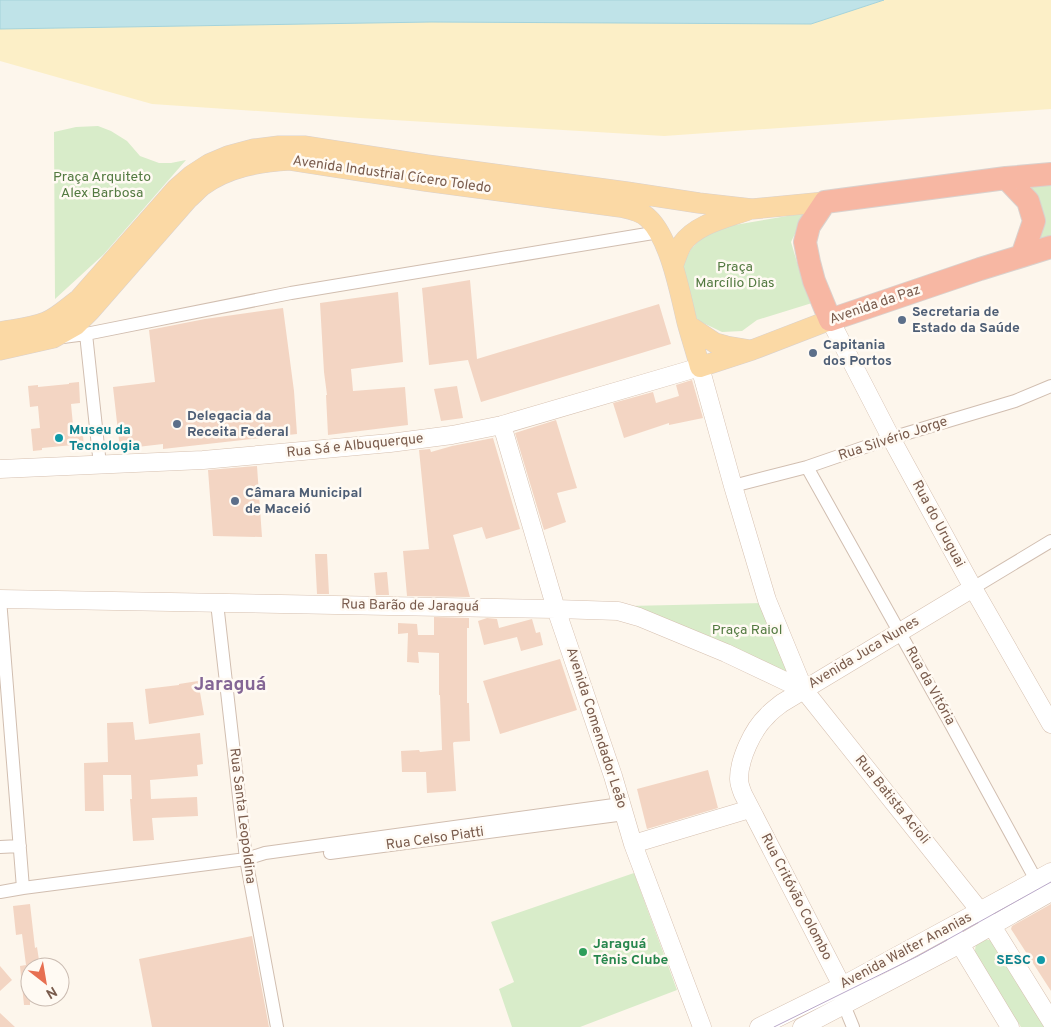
<svg xmlns="http://www.w3.org/2000/svg" width="1051" height="1027" viewBox="0 0 1051 1027" font-family="Overpass,sans-serif">
<style>
.green{fill:#d8ecc9}
.sand{fill:#fcefc7}
.water{fill:#bfe3e8;stroke:#a5d3da}
.building{fill:#f3d5c3}
.lines{fill:none;stroke-linecap:round;stroke-linejoin:round}
.street-casing{stroke:#d1beb0;stroke-width:14}
.secondary-casing{stroke:#d6c0b0;stroke-width:19}
.primary-casing{stroke:#dad1cd;stroke-width:21}
.highway-casing{stroke:#dad1cd;stroke-width:24}
.street{stroke:#fff;stroke-width:12}
.secondary{stroke:#fff;stroke-width:18}
.primary{stroke:#fbd9a5;stroke-width:20}
.highway{stroke:#f7b7a3;stroke-width:22}
.tram{stroke:#b9a8c9;stroke-width:1}
.service-dot{fill:#5c6f8a;stroke:#fffaf3;stroke-width:2}
.culture-dot{fill:#0f9aa8;stroke:#fffaf3;stroke-width:2}
.leisure-dot{fill:#2e9e5b;stroke:#fffaf3;stroke-width:2}
.labels{text-anchor:middle;dominant-baseline:central;stroke-width:5;stroke-linejoin:round;paint-order:stroke}
.street-label{font-size:14px;fill:#7a5c4d;stroke:#fffaf3}
.park-label{font-size:14px;fill:#537a41;stroke:#fffaf3}
.service-label{font-size:14px;font-weight:bold;fill:#4e5e75;stroke:#fffaf3;text-anchor:start}
.culture-label{font-size:14px;font-weight:bold;fill:#0d838f;stroke:#fffaf3;text-anchor:start}
.leisure-label{font-size:14px;font-weight:bold;fill:#27864d;stroke:#fffaf3;text-anchor:start}
.district-label{font-size:19px;font-weight:bold;fill:#846695;stroke:#fffaf3}
</style>
<rect width="100%" height="100%" fill="#fdf6ec"/>
<path class="green" d="M 98,126 L 111,131 L 127,141 L 140,156 L 159,163 L 171,163 L 186,160 L 104,254 L 55,299 L 54,132 L 76,127 Z
M 1051,183 L 1051,236 L 1034,243 L 1021,185 Z
M 805,213 L 791,242 L 799,269 L 812,303 L 757,320 L 742,331 L 722,332 L 697,320 L 682,267 L 691,249 L 711,229 Z
M 765,603 L 793,678 L 628,606 Z
M 634,873 L 677,990 L 580,1027 L 512,1027 L 499,989 L 514,982 L 491,922 Z
M 984,939 L 994,941 L 1049,1027 L 1021,1027 L 974,956 L 976,944 Z"/>
<path class="sand" d="M 884,0 L 1051,0 L 1051,109 L 664,136 L 360,118 L 152,104 L 0,61 L 0,29 L 431,22 L 811,24 Z"/>
<path class="water" d="M 0,0 L 884,0 L 811,24 L 431,22 L 0,29 Z"/>
<path class="building" d="M 470,280 L 477,359 L 659,304 L 671,344 L 481,402 L 468,360 L 429,365 L 422,288 Z
M 398,292 L 403,362 L 351,369 L 353,391 L 405,387 L 408,425 L 328,435 L 326,395 L 327,395 L 324,372 L 320,303 Z
M 283,308 L 294,391 L 297,434 L 163,449 L 163,444 L 120,449 L 113,387 L 155,382 L 149,330 L 205,319 Z
M 692,380 L 703,418 L 669,425 L 669,423 L 624,438 L 613,403 L 653,392 L 656,403 L 679,396 L 676,385 Z
M 79,382 L 80,403 L 71,404 L 73,425 L 82,424 L 84,447 L 73,448 L 73,445 L 42,448 L 42,450 L 33,451 L 31,429 L 40,428 L 38,406 L 30,407 L 28,386 L 38,385 L 38,387 L 69,384 L 69,383 Z
M 457,386 L 463,418 L 441,421 L 434,389 Z
M 556,420 L 577,488 L 557,493 L 566,522 L 544,530 L 515,433 Z
M 493,438 L 520,529 L 486,539 L 482,527 L 453,535 L 470,597 L 407,596 L 403,551 L 429,549 L 419,450 L 430,449 L 431,452 L 452,446 Z
M 257,466 L 262,537 L 213,536 L 208,470 Z
M 315,554 L 327,554 L 329,594 L 317,594 Z
M 387,572 L 389,595 L 376,595 L 374,573 Z
M 434,617 L 469,618 L 469,628 L 467,628 L 467,703 L 469,703 L 470,741 L 454,742 L 453,743 L 456,791 L 427,793 L 426,772 L 402,772 L 401,751 L 419,750 L 420,752 L 442,750 L 440,695 L 439,695 L 439,653 L 418,652 L 419,663 L 407,662 L 408,633 L 398,634 L 398,623 L 417,624 L 418,635 L 434,635 Z
M 487,618 L 497,619 L 499,628 L 532,619 L 536,633 L 540,632 L 543,645 L 521,651 L 517,637 L 484,645 L 478,621 Z
M 560,659 L 577,710 L 500,734 L 483,681 Z
M 198,681 L 204,715 L 149,724 L 145,689 L 179,685 L 179,684 Z
M 133,722 L 135,740 L 200,733 L 203,764 L 197,765 L 198,776 L 150,780 L 151,799 L 197,797 L 198,816 L 152,818 L 154,840 L 133,841 L 130,799 L 132,799 L 131,775 L 103,775 L 104,811 L 85,811 L 84,763 L 108,762 L 107,723 Z
M 708,770 L 718,808 L 647,829 L 637,789 Z
M 30,904 L 35,948 L 37,947 L 40,967 L 30,967 L 30,1005 L 24,1005 L 20,966 L 26,965 L 22,934 L 16,935 L 13,906 Z
M 1051,904 L 1051,991 L 1011,929 L 1012,926 Z
M 252,936 L 269,1027 L 152,1027 L 139,959 Z
M 0,966 L 12,980 L 0,991 Z
M 0,1013 L 15,1027 L 0,1027 Z"/>
<g class="lines">
<g class="street-casing">
<path id="street" d="M 86,334 L 100,465
M 63,337 L 86,334 L 291,293 L 659,232
M 807,467 L 948,719 L 1036,880
M 733,486 L 807,467 L 891,438 L 1015,401 L 1051,386
M 973,588 L 1051,541
M 0,599 L 23,888
M 217,603 L 246,859 L 277,1027
M 0,847 L 20,846
M 330,853 L 625,814
M 0,892 L 23,888 L 246,859 L 265,853 L 621,804
M 844,1005 L 853,1027"/>
</g>
<g class="secondary-casing">
<path id="secondary" d="M 830,320 L 891,438 L 973,588 L 1051,724
M 502,425 L 556,609 L 613,776 L 633,844 L 702,1027
M 0,469 L 203,460 L 390,443 L 452,435 L 502,425 L 700,367 L 733,486 L 767,600 L 804,690 L 992,926 L 1051,1021
M 0,599 L 556,609 L 618,611 L 639,617 L 726,653 L 804,690
M 633,844 L 750,809
M 955,936 L 1010,1027
M 842,986 L 743,794 C 741,789 739,784 739,779 C 739,759 753,729 767,716 C 771,711 777,707 782,703 L 973,588
M 759,1027 L 842,986 L 1051,872
M 802,1027 L 960,944 L 1051,892"/>
</g>
<g class="primary-casing">
<path id="primary" d="M 673,266 C 676,258 678,251 682,244 C 696,224 726,218 748,210
M 688,325 L 715,343 L 726,346 L 750,350
M 0,332 C 15,329 32,328 46,322 C 58,317 68,307 79,299 L 176,189 L 192,175 L 209,164 L 228,156 L 254,149 L 279,146 L 304,146 L 427,165 L 627,192 L 699,203 L 752,209 L 825,202
M 0,350 L 53,338 L 76,325 L 90,311 L 188,199 C 193,195 197,190 202,186 C 228,167 259,162 290,160 L 425,181 L 620,207 C 629,209 641,211 648,218 C 670,238 680,293 687,322 C 691,337 696,352 700,367 L 752,350 L 830,320"/>
</g>
<g class="highway-casing">
<path id="highway" d="M 1051,174 L 1006,178 L 825,202 L 809,226 L 805,242 L 809,262 L 814,281 L 830,320 L 980,269 L 1051,247
M 1006,178 L 1028,201 L 1034,221 L 1022,256"/>
</g>
<use href="#street" class="street"/>
<use href="#secondary" class="secondary"/>
<use href="#primary" class="primary"/>
<use href="#highway" class="highway"/>
<path class="tram" d="M 774,1027 L 918,956 L 1051,882"/>
</g>
<g class="service-dot">
<circle cx="902" cy="320" r="5"/>
<circle cx="813" cy="353" r="5"/>
<circle cx="177" cy="424" r="5"/>
<circle cx="235" cy="501" r="5"/>
</g>
<g class="culture-dot">
<circle cx="59" cy="438" r="5"/>
<circle cx="1041" cy="960" r="5"/>
</g>
<circle class="leisure-dot" cx="583" cy="952" r="5"/>
<g class="labels">
<g class="street-label">
<text transform="translate(392 175) rotate(8)">Avenida Industrial Cícero Toledo</text>
<text transform="translate(875 305) rotate(-19)">Avenida da Paz</text>
<text transform="translate(893 439) rotate(-18)">Rua Silvério Jorge</text>
<text transform="translate(355 446) rotate(-6)">Rua Sá e Albuquerque</text>
<text transform="translate(938 524) rotate(62)">Rua do Uruguai</text>
<text transform="translate(410 606) rotate(1)">Rua Barão de Jaraguá</text>
<text transform="translate(864 653) rotate(-31)">Avenida Juca Nunes</text>
<text transform="translate(930 686) rotate(61)">Rua da Vitória</text>
<text transform="translate(596 728) rotate(72)">Avenida Comendador Leão</text>
<text transform="translate(892 800) rotate(51)">Rua Batista Acioli</text>
<text transform="translate(242 816) rotate(83)">Rua Santa Leopoldina</text>
<text transform="translate(435 839) rotate(-8)">Rua Celso Piatti</text>
<text transform="translate(796 897) rotate(63)">Rua Critóvão Colombo</text>
<text transform="translate(906 951) rotate(-28)">Avenida Walter Ananias</text>
</g>
<g class="park-label">
<text x="102" y="177">Praça Arquiteto<tspan x="102" dy="16">Alex Barbosa</tspan></text>
<text x="735" y="267">Praça<tspan x="735" dy="16">Marcílio Dias</tspan></text>
<text x="747" y="630">Praça Raiol</text>
</g>
<g class="service-label">
<text x="912" y="312">Secretaria de<tspan x="912" dy="16">Estado da Saúde</tspan></text>
<text x="823" y="345">Capitania<tspan x="823" dy="16">dos Portos</tspan></text>
<text x="187" y="416">Delegacia da<tspan x="187" dy="16">Receita Federal</tspan></text>
<text x="245" y="493">Câmara Municipal<tspan x="245" dy="16">de Maceió</tspan></text>
</g>
<g class="culture-label">
<text x="69" y="430">Museu da<tspan x="69" dy="16">Tecnologia</tspan></text>
<text x="1031" y="960" text-anchor="end">SESC</text>
</g>
<g class="leisure-label">
<text x="593" y="944">Jaraguá<tspan x="593" dy="16">Tênis Clube</tspan></text>
</g>
<g class="district-label">
<text x="230" y="685">Jaraguá</text>
</g>
</g>
<g transform="translate(45 982) rotate(149)"><circle r="24" fill="#fffaf3" stroke="#cabbb1"/>
<path d="M0-4L9 19L0 12L-9 19Z" fill="#e76f51"/>
<text y="-8" font-size="14" font-weight="bold" text-anchor="middle" fill="#7a5c4d">N</text>
</g>
</svg>
